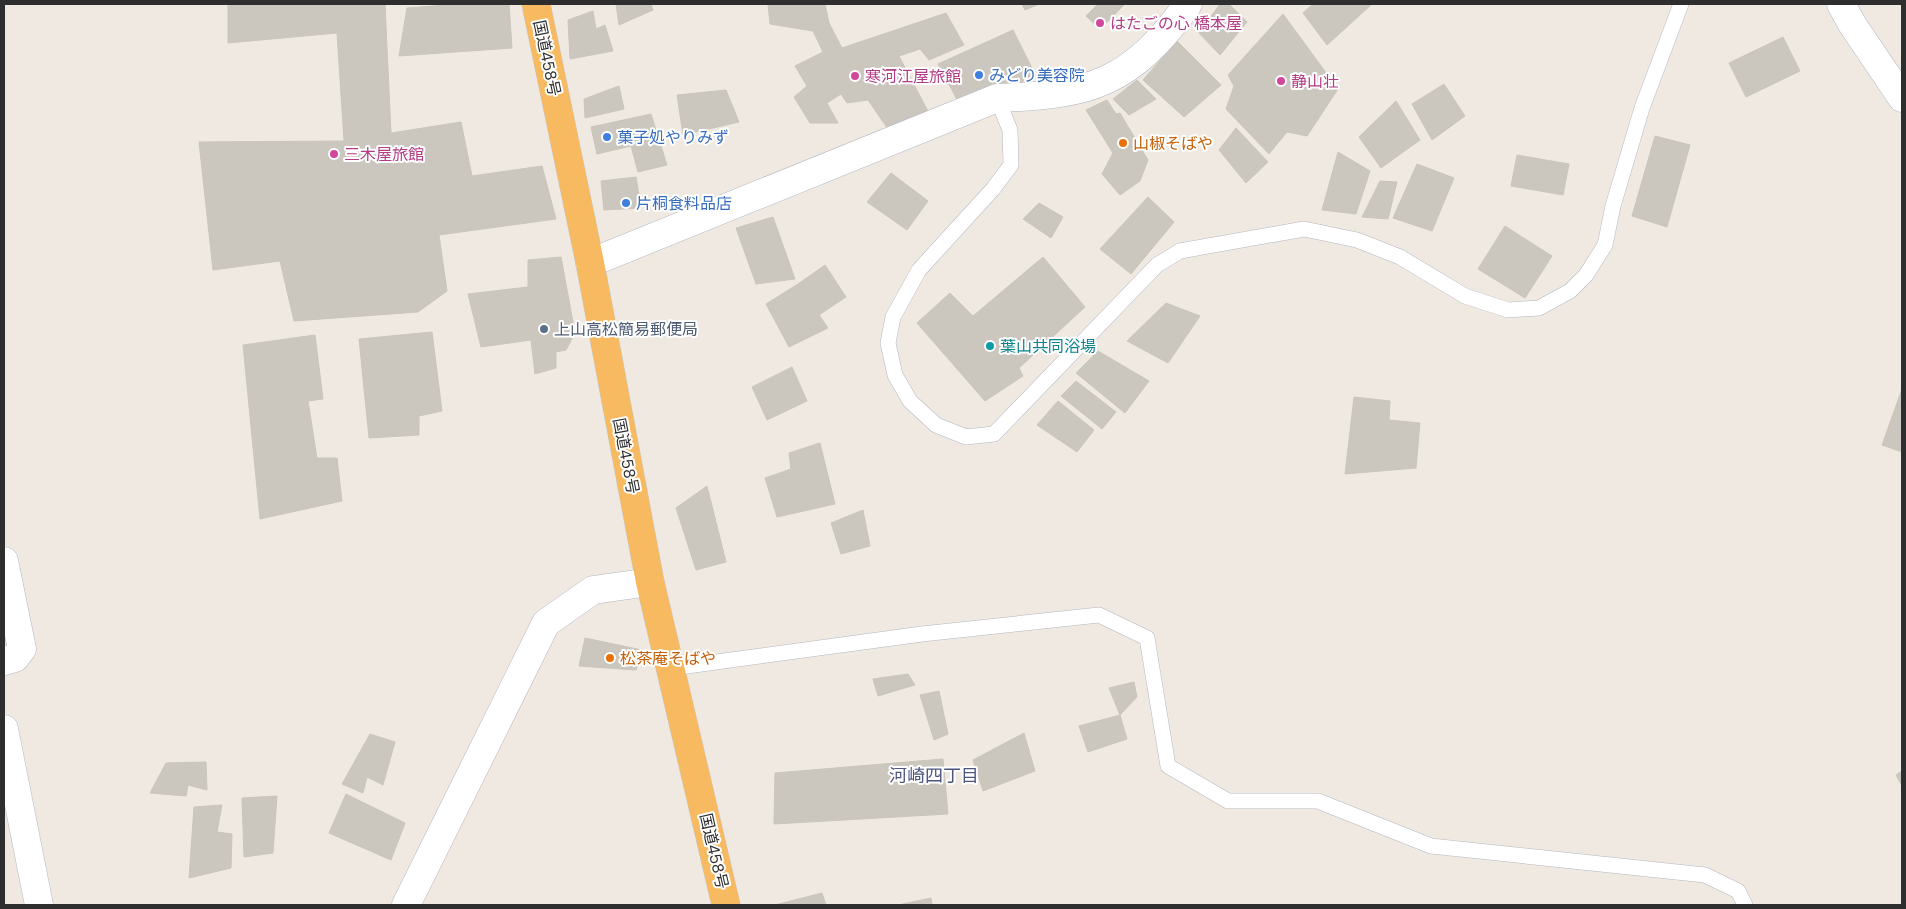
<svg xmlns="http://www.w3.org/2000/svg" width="1906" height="909" viewBox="0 0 1906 909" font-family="'DM Sans','Noto Sans JP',sans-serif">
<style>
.building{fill:#cbc7bf;stroke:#cbc5ba}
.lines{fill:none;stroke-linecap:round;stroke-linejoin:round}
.service-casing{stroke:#b4b7c1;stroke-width:16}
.minor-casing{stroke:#b4b7c1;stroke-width:29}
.tertiary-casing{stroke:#b4b7c1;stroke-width:29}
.trunk-casing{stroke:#c9c9c9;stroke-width:29}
.service{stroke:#fff;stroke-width:15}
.minor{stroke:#fff;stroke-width:28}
.tertiary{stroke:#fff;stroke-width:28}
.trunk{stroke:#f8ba60;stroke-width:28}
.hotel-dot{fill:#d1479c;stroke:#fff;stroke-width:2}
.shop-dot{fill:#3f7fe0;stroke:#fff;stroke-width:2}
.food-dot{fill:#e8710a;stroke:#fff;stroke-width:2}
.service-dot{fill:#5c6f8a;stroke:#fff;stroke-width:2}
.culture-dot{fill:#0f9aa8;stroke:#fff;stroke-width:2}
.labels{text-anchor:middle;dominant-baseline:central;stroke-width:4;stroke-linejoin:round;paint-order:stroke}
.hotel-label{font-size:16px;fill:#b23c85;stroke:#fff;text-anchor:start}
.street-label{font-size:16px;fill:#2e2e2e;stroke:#fff}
.shop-label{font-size:16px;fill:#366cbe;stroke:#fff;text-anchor:start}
.food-label{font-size:16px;fill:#c56008;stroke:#fff;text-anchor:start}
.service-label{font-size:16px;fill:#4e5e75;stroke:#fff;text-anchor:start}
.culture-label{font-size:16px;fill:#0d838f;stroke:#fff;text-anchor:start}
.neighbourhood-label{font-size:18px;fill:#4d5680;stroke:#fff}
</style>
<rect width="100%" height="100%" fill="#efe9e1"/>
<path class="building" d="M 228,4 L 385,4 L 391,133 L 461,122 L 472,176 L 542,166 L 556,219 L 439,235 L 447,291 L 418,312 L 294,321 L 280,261 L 213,270 L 199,142 L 344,141 L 337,33 L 228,43 Z
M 460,4 L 509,4 L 512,48 L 399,56 L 407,8 Z
M 616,4 L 651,4 L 653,10 L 619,25 Z
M 768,4 L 825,4 L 829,23 L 842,48 L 946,13 L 964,45 L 929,60 L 920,49 L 899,56 L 930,115 L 888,129 L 868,100 L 847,103 L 841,94 L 827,103 L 838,123 L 810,123 L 794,97 L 807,86 L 795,66 L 823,52 L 813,31 L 770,24 Z
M 1022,4 L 1039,4 L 1025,10 Z
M 1098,4 L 1125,4 L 1100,29 L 1086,16 Z
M 1220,4 L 1229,4 L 1247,22 L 1220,55 L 1199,33 Z
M 1313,4 L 1372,4 L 1327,45 L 1303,13 Z
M 593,11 L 596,29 L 605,25 L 613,51 L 570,59 L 568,20 Z
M 1283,14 L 1338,89 L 1307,136 L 1287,132 L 1269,154 L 1226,109 L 1234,86 L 1228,75 Z
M 1013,30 L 1036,76 L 960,105 L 938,64 Z
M 1783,37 L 1800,71 L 1746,97 L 1729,63 Z
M 1177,41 L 1221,85 L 1184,117 L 1143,80 Z
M 1137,80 L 1156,99 L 1129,115 L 1113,99 Z
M 1444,84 L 1465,116 L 1432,140 L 1412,104 Z
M 619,86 L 624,109 L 585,118 L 584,99 Z
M 726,90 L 739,122 L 683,135 L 677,95 Z
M 1107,100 L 1116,114 L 1120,113 L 1148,160 L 1140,181 L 1120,195 L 1102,174 L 1113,153 L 1086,110 Z
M 1396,101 L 1420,140 L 1381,168 L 1359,137 Z
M 651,114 L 667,165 L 638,172 L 631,146 L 597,154 L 591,127 Z
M 1236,128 L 1268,162 L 1246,183 L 1219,150 Z
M 1655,136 L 1690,145 L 1667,227 L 1632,216 Z
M 1338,152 L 1370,171 L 1356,214 L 1322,210 Z
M 1517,155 L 1569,164 L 1563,195 L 1511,186 Z
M 1417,164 L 1454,178 L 1432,231 L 1393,218 Z
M 891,173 L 928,201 L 907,230 L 867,202 Z
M 636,177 L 641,208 L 604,210 L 601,181 Z
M 1380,181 L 1397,182 L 1388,219 L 1362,217 Z
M 1148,197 L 1174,222 L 1131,274 L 1100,249 Z
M 1039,203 L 1063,217 L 1051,238 L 1023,219 Z
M 773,217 L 795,279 L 756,284 L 736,228 Z
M 1505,226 L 1552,256 L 1525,298 L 1478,269 Z
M 561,257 L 575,333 L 566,350 L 556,352 L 556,368 L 535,374 L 531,340 L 481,347 L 468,294 L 528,287 L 528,260 Z
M 1043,257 L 1085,307 L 1019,368 L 1023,376 L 985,401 L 917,323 L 950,293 L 973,316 Z
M 825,265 L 846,297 L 819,315 L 798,284 Z
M 798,284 L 828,328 L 789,347 L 766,304 Z
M 1166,303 L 1200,316 L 1168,363 L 1127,341 Z
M 432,332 L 442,411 L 419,416 L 419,435 L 369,438 L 359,339 Z
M 315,335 L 323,399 L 308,401 L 317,458 L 337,458 L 342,501 L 260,519 L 243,345 Z
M 1098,351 L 1149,381 L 1125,413 L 1076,373 Z
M 792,367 L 807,401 L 767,420 L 752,387 Z
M 1076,381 L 1116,412 L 1102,429 L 1061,396 Z
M 1902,389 L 1902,452 L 1882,445 Z
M 1354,397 L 1390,401 L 1389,420 L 1420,423 L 1416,468 L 1345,474 Z
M 1058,401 L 1094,430 L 1077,452 L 1037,425 Z
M 820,443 L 835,504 L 777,517 L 765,478 L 791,469 L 789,453 Z
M 707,486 L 726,562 L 696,570 L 676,508 Z
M 863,510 L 870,546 L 841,554 L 831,523 Z
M 585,638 L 642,650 L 636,670 L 579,666 Z
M 908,674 L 915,685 L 878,696 L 873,679 Z
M 1134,682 L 1137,697 L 1120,715 L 1109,688 Z
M 939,691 L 948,734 L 934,740 L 920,695 Z
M 1120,715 L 1127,739 L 1088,752 L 1079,726 Z
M 1024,733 L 1035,771 L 983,791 L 973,760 Z
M 370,734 L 395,742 L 383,785 L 367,777 L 363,793 L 342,784 Z
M 943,759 L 948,814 L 774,824 L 775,773 Z
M 206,762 L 207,790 L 188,785 L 186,796 L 150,793 L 166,763 Z
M 1902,771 L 1902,786 L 1896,775 Z
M 346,794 L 405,823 L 391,860 L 329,833 Z
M 277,796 L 273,853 L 244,857 L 242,798 Z
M 222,805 L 217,832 L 232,834 L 231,868 L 189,878 L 194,807 Z
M 822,893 L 826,905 L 775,905 Z
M 931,898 L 932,905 L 898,905 Z"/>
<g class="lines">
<g class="service-casing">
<path id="service" d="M 997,98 L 1010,130 L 1011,165 L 993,189 L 919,270 L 893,317 L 888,343 L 895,375 L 910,401 L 936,425 L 966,437 L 994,434 L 1157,265 L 1180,251 L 1304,229 L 1357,240 L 1400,257 L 1465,296 L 1508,310 L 1539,308 L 1570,291 L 1586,275 L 1605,245 L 1613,206 L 1642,108 L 1681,4
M 672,668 L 922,634 L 1099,615 L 1147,638 L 1168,766 L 1228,801 L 1318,801 L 1431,846 L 1705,875 L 1738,891 L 1745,905"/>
</g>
<g class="minor-casing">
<path id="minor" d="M 590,263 L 997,98 C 1092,95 1131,83 1188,4
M 4,561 L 22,649 L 15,658 L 4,661
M 4,729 L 39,905"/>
</g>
<g class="tertiary-casing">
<path id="tertiary" d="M 1841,4 L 1852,24 L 1902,98
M 406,905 L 546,623 L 593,590 L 650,582"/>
</g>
<g class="trunk-casing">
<path id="trunk" d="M 536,4 L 590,263 L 650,582 L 726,905"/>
</g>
<use href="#service" class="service"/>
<use href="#minor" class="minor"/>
<use href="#tertiary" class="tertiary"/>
<use href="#trunk" class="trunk"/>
</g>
<g class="hotel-dot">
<circle cx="1100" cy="23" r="5"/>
<circle cx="855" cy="76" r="5"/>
<circle cx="1281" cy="81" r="5"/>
<circle cx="334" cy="154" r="5"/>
</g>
<g class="shop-dot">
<circle cx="979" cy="75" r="5"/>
<circle cx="607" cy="137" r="5"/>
<circle cx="626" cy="203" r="5"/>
</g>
<g class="food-dot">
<circle cx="1123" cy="143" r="5"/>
<circle cx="610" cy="658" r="5"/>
</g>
<circle class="service-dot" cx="544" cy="329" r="5"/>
<circle class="culture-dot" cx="990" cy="346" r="5"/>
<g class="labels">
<g class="hotel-label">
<text x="1110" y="23">はたごの心 橋本屋</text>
<text x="865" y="76">寒河江屋旅館</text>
<text x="1291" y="81">静山壮</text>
<text x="344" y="154">三木屋旅館</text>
</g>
<g class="street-label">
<text transform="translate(547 58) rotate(78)">国道458号</text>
<text transform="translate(626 456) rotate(79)">国道458号</text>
<text transform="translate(714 851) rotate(77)">国道458号</text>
</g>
<g class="shop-label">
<text x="989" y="75">みどり美容院</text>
<text x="617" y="137">菓子処やりみず</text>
<text x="636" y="203">片桐食料品店</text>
</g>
<g class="food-label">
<text x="1133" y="143">山椒そばや</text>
<text x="620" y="658">松茶庵そばや</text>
</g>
<g class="service-label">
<text x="554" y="329">上山高松簡易郵便局</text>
</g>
<g class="culture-label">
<text x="1000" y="346">葉山共同浴場</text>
</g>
<g class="neighbourhood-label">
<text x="934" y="776">河崎四丁目</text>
</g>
</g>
<rect width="1906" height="909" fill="none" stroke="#2e2e2e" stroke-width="10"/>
</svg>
